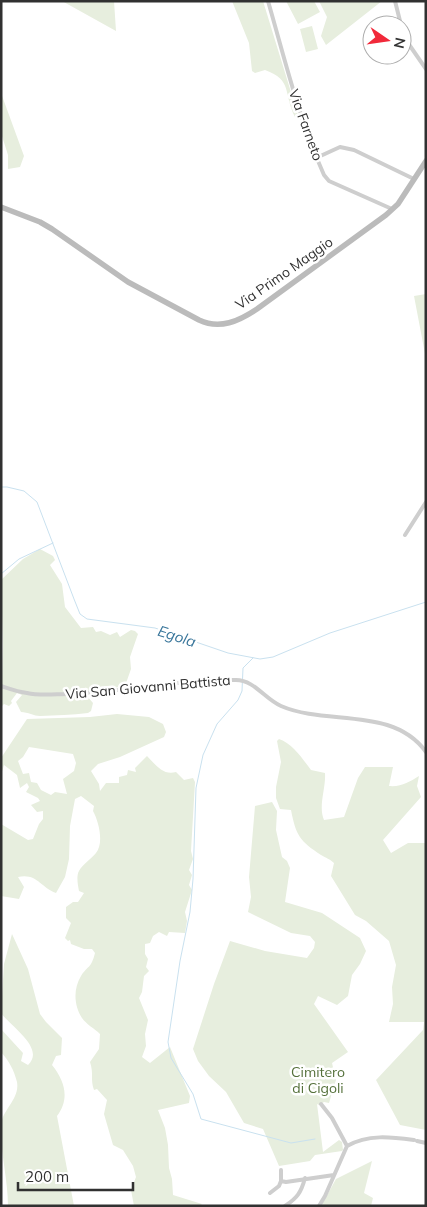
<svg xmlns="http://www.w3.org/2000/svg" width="427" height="1207" viewBox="0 0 427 1207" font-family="Mulish,sans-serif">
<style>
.green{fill:#e7eede;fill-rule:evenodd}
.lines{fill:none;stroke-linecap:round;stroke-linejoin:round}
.stream{stroke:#c9e1ef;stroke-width:1}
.street{stroke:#cecece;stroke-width:4}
.secondary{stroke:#bbb;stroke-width:5.5}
.labels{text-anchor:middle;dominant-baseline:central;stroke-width:5;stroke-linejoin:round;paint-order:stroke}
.street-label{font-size:14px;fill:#313131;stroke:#fff}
.park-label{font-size:14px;fill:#54703a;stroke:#fff}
.water-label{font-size:15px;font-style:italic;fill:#38759a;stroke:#fff}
</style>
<rect width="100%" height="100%" fill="#fff"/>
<path class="green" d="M 62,1 L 114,1 L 116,31 Z
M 232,1 L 263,1 L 298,115 L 295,117 C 283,93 293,80 265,70 L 255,73 L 252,71 L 249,43 Z
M 286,1 L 314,1 L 320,12 L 298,24 Z
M 319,1 L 382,1 L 326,45 L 321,36 L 327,17 Z
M 312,26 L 318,49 L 306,52 L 300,29 Z
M 1,93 L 24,156 L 20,167 L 8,169 L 8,155 L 1,133 Z
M 426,294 L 426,359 L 414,296 Z
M 40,549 L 53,556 L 55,560 L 50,565 L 62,584 L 65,607 L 81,628 L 93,627 L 96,632 L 101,631 L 110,635 L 117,632 L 120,637 L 131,630 L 135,631 L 138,634 L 130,657 L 131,669 L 125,686 L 95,691 L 87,696 L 93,703 L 91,711 L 88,713 C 72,715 56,715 40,716 C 34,716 28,712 21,712 L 16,702 L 22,695 L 17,693 L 11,701 L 12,703 L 9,706 L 4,704 L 1,707 L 3,646 L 1,580 L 23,559 Z
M 117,714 L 149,717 L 163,724 L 166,732 L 164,737 L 120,757 L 98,764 L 91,771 L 99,784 L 100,791 L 106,783 L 119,783 L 119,777 L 127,775 L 128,770 L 136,772 L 135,768 L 147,756 C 155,764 163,776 176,772 L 184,780 L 193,778 L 195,782 L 191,851 L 193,859 L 189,870 L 192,875 L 189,885 L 192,890 L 185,912 L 187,921 L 185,933 L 169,932 L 167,936 L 159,932 L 153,936 L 150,943 L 145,944 L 145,954 L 148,959 L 146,967 L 149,971 L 144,976 L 142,992 L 139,998 L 148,1020 L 145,1034 L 146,1046 L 142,1057 L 150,1063 L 170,1047 L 190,1096 L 189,1103 L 158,1110 L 165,1128 L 168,1145 L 169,1168 L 172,1179 L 173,1195 L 202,1204 L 200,1206 L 134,1206 L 131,1190 L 136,1177 L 133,1166 L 123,1150 L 113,1145 L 104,1114 L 107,1100 L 97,1089 L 94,1090 C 90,1079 94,1074 90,1062 L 99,1049 L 100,1034 C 95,1029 86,1024 82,1018 C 74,1006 73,989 81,976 C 88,965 91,969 95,953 L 92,949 L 84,949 L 71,944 L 70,940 L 68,941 L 65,938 L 71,923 L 66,918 L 66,907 L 73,902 L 78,902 L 84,893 L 79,891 C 78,886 76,876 79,871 C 82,865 91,859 96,853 C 104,843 99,822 93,811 L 94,806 L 81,796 L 75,799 L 70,826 L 69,859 L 65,877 L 56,893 C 40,887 37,873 18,877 L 24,887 L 19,899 L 1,896 L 1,824 L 28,840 L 33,839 L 39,824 L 43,819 L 43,811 L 37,812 L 31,805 L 40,801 L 38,798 L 26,792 L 29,787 L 27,783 L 20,788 L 17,775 L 4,765 L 1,775 L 1,758 L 27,719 L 90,717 ZM 29,747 L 73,754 L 76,763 L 74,771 L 63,779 L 67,794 L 55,792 L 51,795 L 41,790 L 37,783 L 31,782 L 29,773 L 23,774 L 18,761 L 23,757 Z
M 279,739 C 293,744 302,758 311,770 L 325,773 C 326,789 318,806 324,820 L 344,817 L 358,778 L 365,767 L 393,767 L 389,786 C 402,787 409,782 419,776 L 417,786 L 421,797 L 383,840 L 391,853 L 408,843 L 426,843 L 426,1130 L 400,1125 L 376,1080 L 423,1030 L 424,1022 L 389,1022 L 393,1004 L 392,987 L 396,965 L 389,941 L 366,921 L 355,915 L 331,876 L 334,863 C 330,859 326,858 321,855 C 300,841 296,836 291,810 L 280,809 L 276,798 L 276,787 L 281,762 L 277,741 Z
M 272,802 L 277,811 L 276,830 L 282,857 L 287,861 L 290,868 L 285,902 L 322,913 L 360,938 L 366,951 L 360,964 L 352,975 L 348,996 L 337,1005 L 318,996 L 314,1004 L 348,1052 L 332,1063 L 336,1080 L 329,1103 L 324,1102 L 319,1105 L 317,1104 L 323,1152 L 339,1140 L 342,1142 L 343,1150 L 342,1151 L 315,1155 L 310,1161 L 279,1166 L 263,1129 L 244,1123 L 226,1092 L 209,1076 L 198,1061 L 193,1049 L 214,984 L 230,941 L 265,951 L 307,958 L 314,948 L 315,942 L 310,936 L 291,933 L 248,912 L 251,897 L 249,877 L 255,806 Z
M 12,934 L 28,969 L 40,1014 L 46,1022 L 62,1038 L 61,1055 L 56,1056 L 52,1065 C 65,1081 70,1099 57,1116 L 74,1206 L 8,1206 C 8,1179 0,1152 1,1125 C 2,1110 20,1099 17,1082 C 14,1070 9,1061 1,1052 L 1,1029 L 23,1053 L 21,1061 L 28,1065 C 46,1048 10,1026 1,1013 L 4,964 Z
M 372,1161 L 364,1193 L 373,1198 L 371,1206 L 321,1206 L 336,1179 Z"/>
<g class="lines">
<path class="stream" d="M 1,487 L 7,487 L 24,491 L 37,502 L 74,599 L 80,614 L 87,619 L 155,628 L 228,653 L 260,659 L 273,657 L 330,633 L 426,602
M 1,574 L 19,559 L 53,543
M 253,658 L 243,668 L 242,691 L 238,700 L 217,724 L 203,755 L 196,788 L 193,879 L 190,912 L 180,961 L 168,1042 L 171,1058 L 193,1094 L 201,1119 L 291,1143 L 315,1139"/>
<path class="street" d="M 268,1 C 285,60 299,119 324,175 L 329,181 L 392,209
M 395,1 L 401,25
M 402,28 L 408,43 L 426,69
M 316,158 L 340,147 L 354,150 L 414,179
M 405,535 L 426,502
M 1,686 C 10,689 18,692 27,693 C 40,696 55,694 69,694 C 125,692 180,679 236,680 C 254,680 265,699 281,706 C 327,726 393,706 426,752
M 321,1104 L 332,1118 L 347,1146
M 417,1141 L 426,1143
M 281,1170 L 281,1181
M 270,1193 L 279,1186 L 281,1181 L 286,1182 L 334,1175
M 285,1206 C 297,1198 301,1193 305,1178
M 319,1206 L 325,1196 L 347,1146 C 368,1134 391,1137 414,1140"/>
<path class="secondary" d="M 1,207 L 40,222 L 52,229 L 128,282 L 199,320 C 220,330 239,321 257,309 L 386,215 L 398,204 L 426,161"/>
</g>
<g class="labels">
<g class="street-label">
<text transform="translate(306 125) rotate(70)">Via Farneto</text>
<text transform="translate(284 273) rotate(-35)">Via Primo Maggio</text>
<text transform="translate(148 687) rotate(-5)">Via San Giovanni Battista</text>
</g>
<g class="park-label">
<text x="318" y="1072">Cimitero<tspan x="318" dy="16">di Cigoli</tspan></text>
</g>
<g class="water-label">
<text transform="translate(177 636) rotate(18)">Egola</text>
</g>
</g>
<rect width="427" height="1207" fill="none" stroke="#313131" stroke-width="5"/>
<g transform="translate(387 40) rotate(103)"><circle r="24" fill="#ffffff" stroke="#adadad"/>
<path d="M0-4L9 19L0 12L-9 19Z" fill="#f1293a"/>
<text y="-8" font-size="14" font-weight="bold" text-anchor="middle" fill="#313131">N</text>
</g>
<path d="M18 1182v8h115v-8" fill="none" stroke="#313131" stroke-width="2.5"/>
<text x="25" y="1182" font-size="15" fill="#313131" stroke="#ffffff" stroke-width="4" paint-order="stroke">200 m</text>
</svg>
